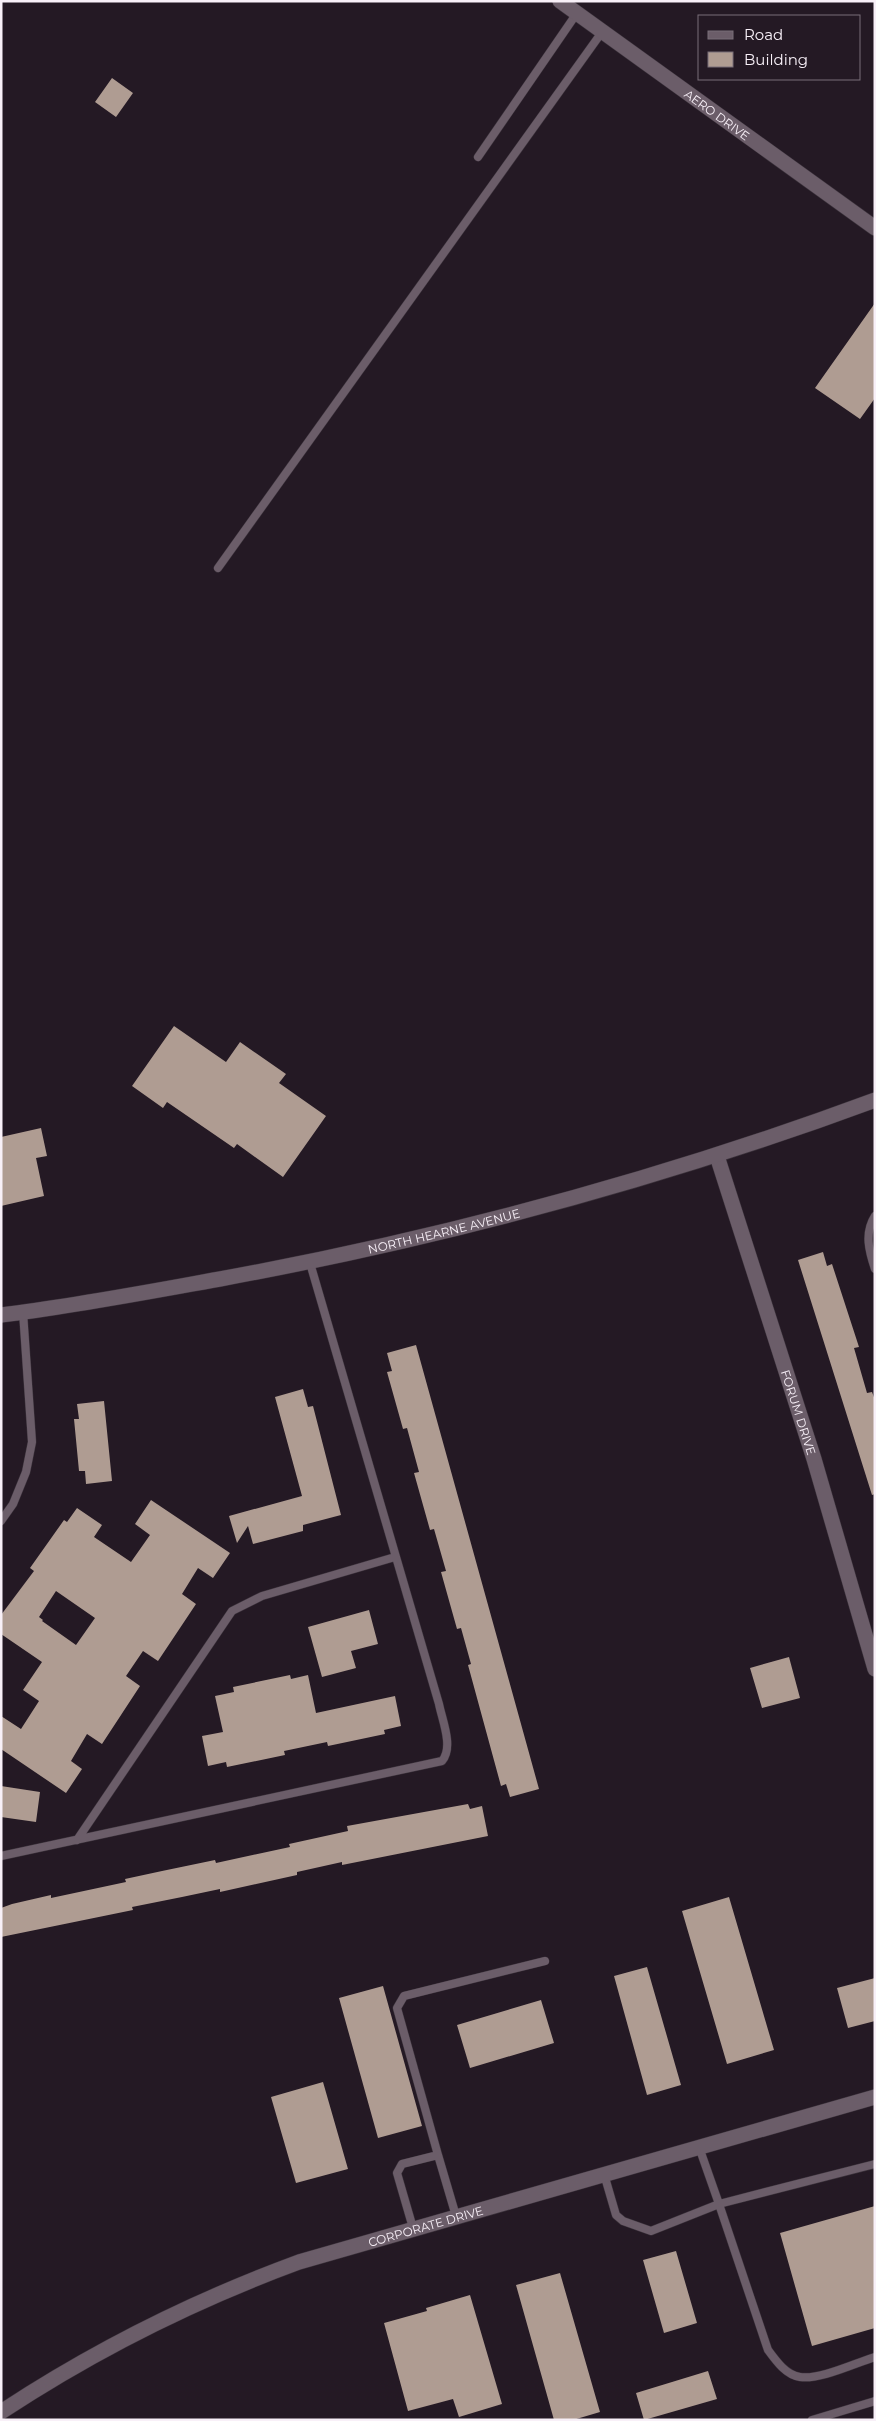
<svg xmlns="http://www.w3.org/2000/svg" width="876" height="2421" viewBox="0 0 876 2421" font-family="Montserrat,sans-serif">
<style>
.building{fill:#af9c92;fill-rule:evenodd}
.lines{fill:none;stroke-linecap:round;stroke-linejoin:round}
.service-casing{stroke:#3c333c;stroke-width:9}
.minor-casing{stroke:#3c333c;stroke-width:16}
.secondary-casing{stroke:#3c333c;stroke-width:16}
.service{stroke:#6b5d69;stroke-width:8}
.minor{stroke:#6b5d69;stroke-width:15}
.secondary{stroke:#6b5d69;stroke-width:15}
.labels{text-anchor:middle;dominant-baseline:central;stroke-width:5;stroke-linejoin:round;paint-order:stroke}
.street-label{font-size:12px;fill:#f8f0f8;stroke:#241924}
</style>
<rect width="100%" height="100%" fill="#241924"/>
<path class="building" d="M 112,78 L 133,93 L 116,117 L 95,102 Z
M 875,303 L 875,398 L 860,419 L 815,388 Z
M 174,1026 L 226,1062 L 240,1042 L 286,1074 L 279,1083 L 326,1116 L 283,1177 L 237,1144 L 234,1148 L 167,1102 L 163,1108 L 132,1086 Z
M 41,1128 L 47,1156 L 36,1158 L 44,1196 L 1,1206 L 1,1137 Z
M 823,1252 L 827,1266 L 832,1264 L 859,1347 L 854,1348 L 867,1393 L 872,1392 L 875,1400 L 875,1494 L 872,1495 L 798,1260 Z
M 416,1345 L 539,1789 L 510,1797 L 506,1784 L 501,1786 L 468,1665 L 471,1664 L 461,1628 L 457,1629 L 441,1572 L 446,1571 L 434,1529 L 430,1530 L 414,1473 L 419,1472 L 407,1428 L 403,1429 L 387,1372 L 392,1371 L 387,1353 Z
M 303,1389 L 308,1407 L 313,1406 L 341,1515 L 303,1525 L 303,1531 L 253,1544 L 248,1526 L 237,1543 L 229,1516 L 302,1496 L 275,1397 Z
M 104,1401 L 112,1481 L 86,1484 L 85,1471 L 79,1471 L 74,1419 L 79,1419 L 77,1404 Z
M 151,1500 L 230,1553 L 213,1578 L 198,1568 L 182,1594 L 196,1604 L 158,1661 L 143,1651 L 126,1676 L 140,1686 L 102,1744 L 87,1734 L 71,1761 L 82,1769 L 66,1793 L 1,1749 L 1,1716 L 21,1729 L 39,1701 L 23,1690 L 42,1662 L 1,1634 L 1,1615 L 34,1571 L 30,1568 L 64,1520 L 67,1522 L 77,1508 L 102,1525 L 94,1537 L 131,1562 L 150,1535 L 135,1524 ZM 56,1591 L 95,1618 L 76,1645 L 42,1621 L 43,1620 L 39,1617 Z
M 369,1610 L 378,1644 L 351,1651 L 356,1668 L 322,1677 L 308,1627 Z
M 789,1657 L 800,1698 L 762,1708 L 750,1668 Z
M 290,1675 L 291,1679 L 308,1675 L 316,1713 L 395,1696 L 401,1726 L 384,1730 L 385,1734 L 328,1746 L 327,1742 L 284,1751 L 285,1755 L 227,1767 L 226,1762 L 208,1766 L 202,1736 L 223,1732 L 215,1696 L 234,1692 L 233,1687 Z
M 1,1786 L 40,1792 L 36,1822 L 1,1817 Z
M 468,1804 L 470,1809 L 482,1806 L 488,1836 L 342,1865 L 342,1862 L 297,1872 L 297,1875 L 220,1892 L 220,1889 L 182,1897 L 132,1907 L 133,1910 L 1,1937 L 1,1908 L 12,1904 L 51,1895 L 51,1898 L 126,1882 L 125,1879 L 162,1871 L 215,1860 L 216,1863 L 290,1847 L 289,1844 L 348,1831 L 347,1826 Z
M 729,1897 L 774,2050 L 727,2064 L 682,1911 Z
M 647,1967 L 681,2085 L 647,2095 L 614,1976 Z
M 875,1978 L 875,2021 L 848,2028 L 837,1988 Z
M 383,1986 L 422,2126 L 378,2138 L 339,1998 Z
M 541,2000 L 554,2043 L 470,2068 L 457,2025 Z
M 323,2082 L 348,2169 L 296,2183 L 271,2097 Z
M 875,2206 L 875,2328 L 812,2346 L 780,2233 Z
M 676,2251 L 697,2323 L 664,2333 L 643,2260 Z
M 560,2273 L 600,2412 L 573,2420 L 554,2420 L 516,2285 Z
M 470,2295 L 502,2404 L 459,2417 L 453,2399 L 408,2411 L 384,2323 L 427,2311 L 426,2308 Z
M 708,2371 L 717,2399 L 644,2420 L 636,2393 Z"/>
<g class="lines">
<g class="service-casing">
<path id="service" d="M 478,157 L 577,13
M 218,568 L 602,32
M 875,1216 C 864,1233 869,1251 875,1269
M 1,1521 L 13,1504 L 26,1472 L 32,1442 L 23,1312
M 77,1840 L 232,1611 L 262,1596 L 395,1557
M 1,1856 L 442,1761 C 454,1747 442,1720 439,1704 L 310,1263
M 699,2147 L 719,2204 L 875,2164
M 438,2155 L 397,2008 L 404,1996 L 545,1961
M 604,2174 L 616,2215 L 623,2221 L 651,2231 L 719,2204 L 768,2350 C 776,2361 786,2375 800,2377 C 820,2380 855,2363 875,2357
M 413,2228 L 397,2173 L 402,2164 L 438,2155 L 456,2216
M 812,2420 L 875,2401"/>
</g>
<g class="minor-casing">
<g id="minor">
<path id="s1" d="M 560,1 L 875,228"/>
<path id="s2" d="M 717,1156 L 814,1459 L 875,1669"/>
<path id="s3" d="M 1,2412 C 95,2350 193,2301 299,2262 L 875,2097"/>
</g>
</g>
<g class="secondary-casing">
<g id="secondary">
<path id="s4" d="M 1,1315 C 75,1306 147,1292 220,1279 C 443,1238 662,1179 875,1100"/>
</g>
</g>
<use href="#service" class="service"/>
<use href="#minor" class="minor"/>
<use href="#secondary" class="secondary"/>
</g>
<g class="labels">
<g class="street-label">
<text stroke="none"><textPath href="#s1" startOffset="194">AERO DRIVE</textPath></text>
<text stroke="none"><textPath href="#s4" startOffset="451">NORTH HEARNE AVENUE</textPath></text>
<text stroke="none"><textPath href="#s2" startOffset="269">FORUM DRIVE</textPath></text>
<text stroke="none"><textPath href="#s3" startOffset="466">CORPORATE DRIVE</textPath></text>
</g>
</g>
<rect width="876" height="2421" fill="none" stroke="#f8f0f8" stroke-width="5"/>
<rect x="698" y="15" width="162" height="65" fill="#241924" stroke="#796f79"/>
<rect x="708" y="31" width="25" height="8" fill="#6b5d69" stroke="#796f79"/>
<text x="744" y="40" font-size="15" fill="#f8f0f8">Road</text>
<rect x="708" y="52" width="25" height="15" fill="#af9c92" stroke="#796f79"/>
<text x="744" y="65" font-size="15" fill="#f8f0f8">Building</text>
</svg>
